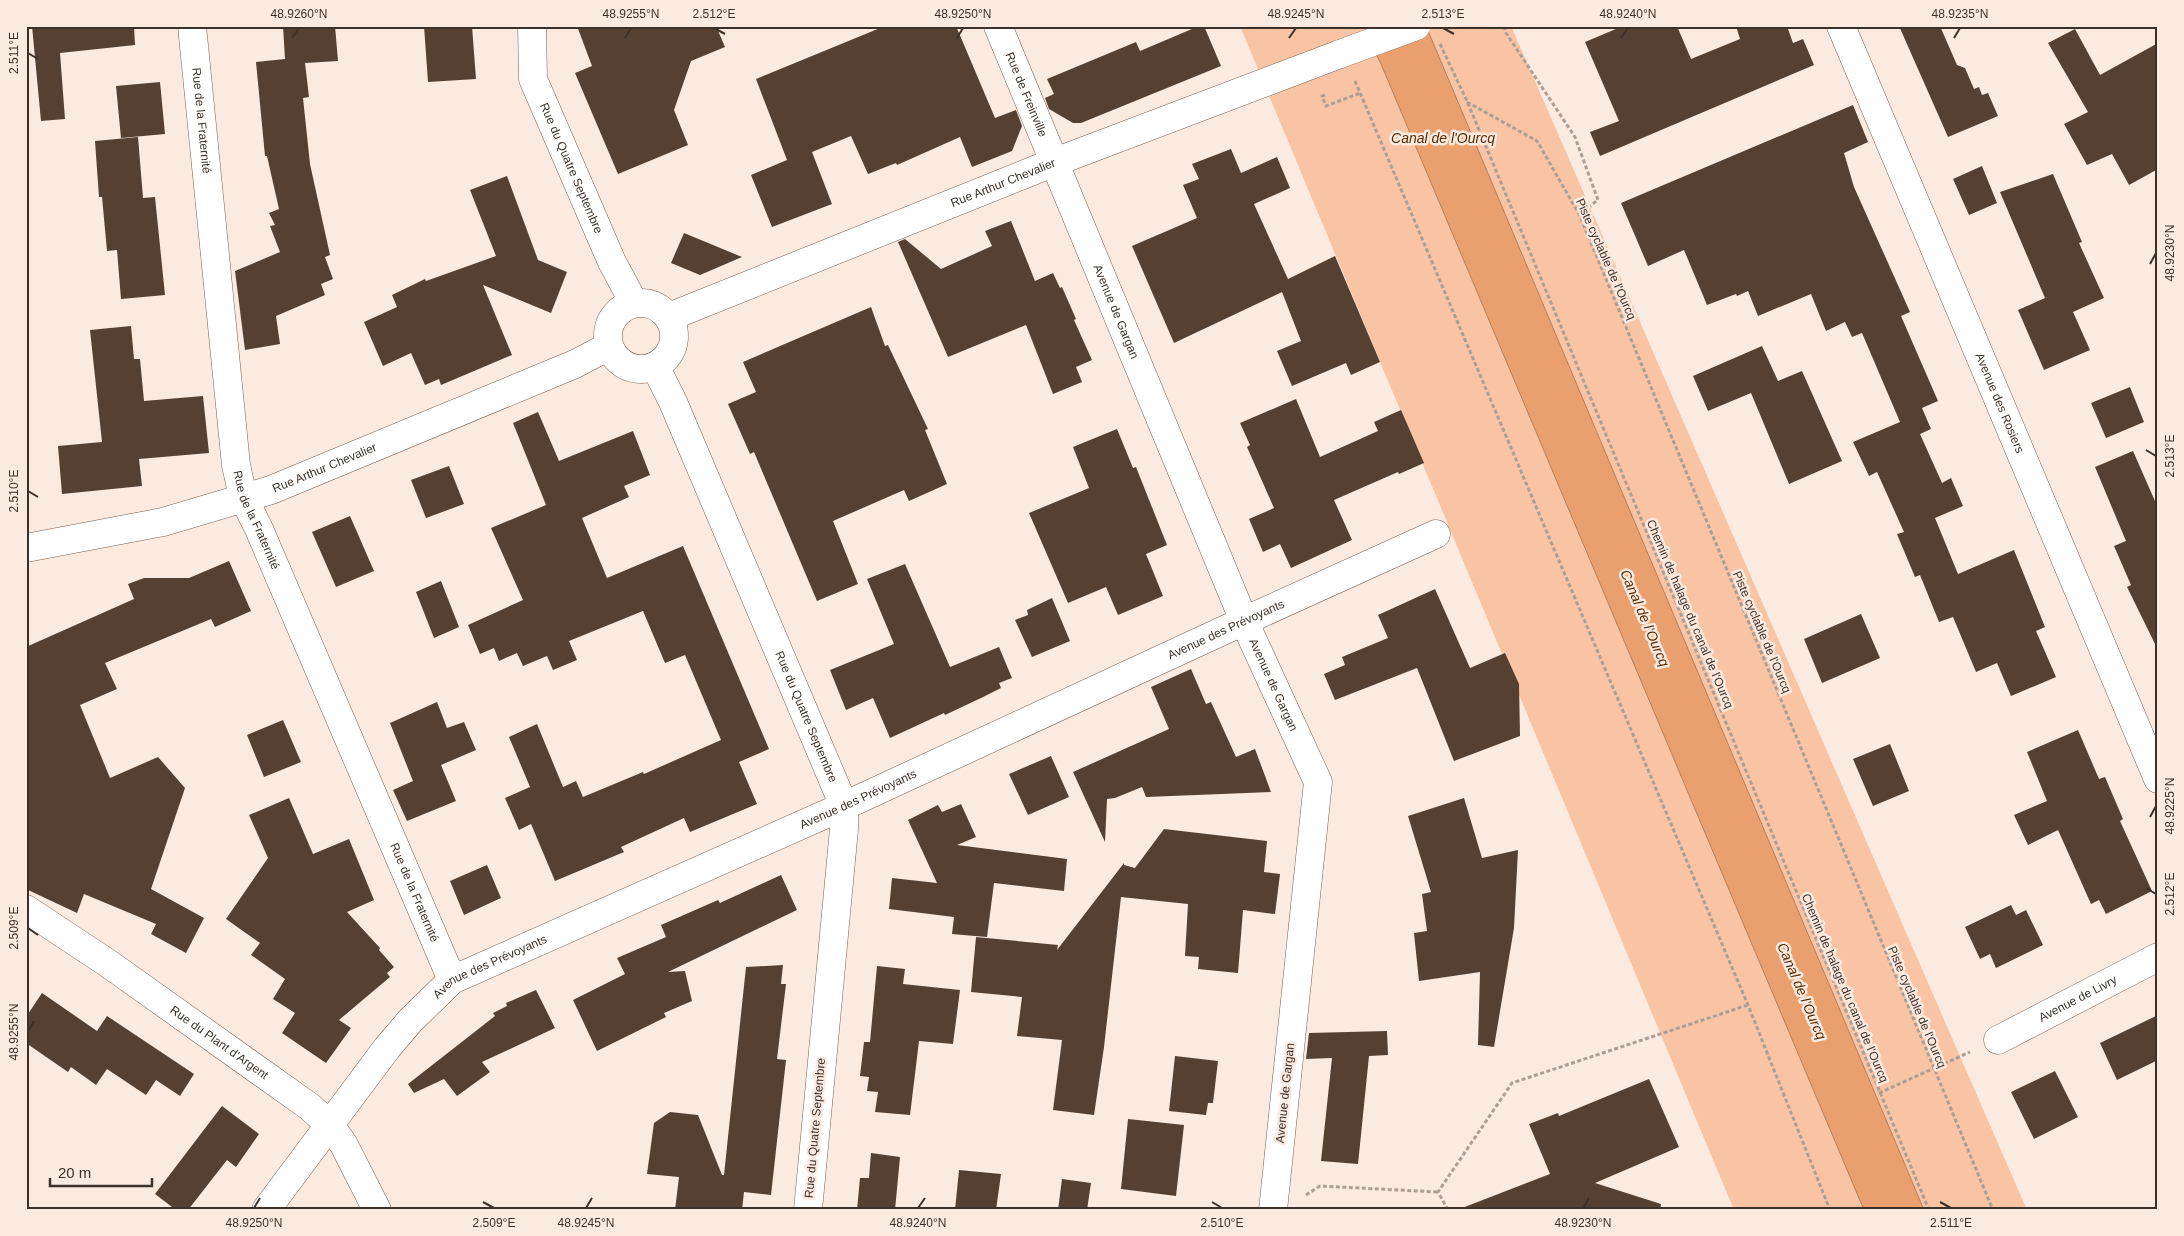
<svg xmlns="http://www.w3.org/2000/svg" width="2184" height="1236" viewBox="0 0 2184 1236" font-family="Helvetica,sans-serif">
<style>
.green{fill:#f8c4a3}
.water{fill:#e99f6e;stroke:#b57e5a}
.building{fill:#564032}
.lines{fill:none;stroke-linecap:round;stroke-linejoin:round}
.minor-casing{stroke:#775f50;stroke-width:29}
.path{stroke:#ad9e95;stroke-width:3;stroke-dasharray:4 2.5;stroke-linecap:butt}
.minor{stroke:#fff;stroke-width:28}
.minor-bridge-casing{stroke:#775f50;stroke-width:29;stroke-linecap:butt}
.minor-bridge{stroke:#fff;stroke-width:28}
.ticks{fill:none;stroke:#3c312a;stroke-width:2}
.labels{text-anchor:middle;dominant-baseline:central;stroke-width:5;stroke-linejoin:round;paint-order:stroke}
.street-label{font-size:12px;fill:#3c312a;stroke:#fbeae0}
.water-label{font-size:14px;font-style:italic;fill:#5a2b04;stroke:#fbeae0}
.neatline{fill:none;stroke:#3c312a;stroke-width:2}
.ticks-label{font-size:12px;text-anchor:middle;fill:#3c312a}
</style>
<rect width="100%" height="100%" fill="#fbeae0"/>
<path class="green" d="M 1240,26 L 1366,26 L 1371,44 L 1381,64 L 1864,1210 L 1734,1210 Z
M 1426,26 L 1511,26 L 2027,1210 L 1924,1210 Z"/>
<path class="water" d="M 1366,26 L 1426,26 L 1924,1210 L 1864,1210 L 1381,64 L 1371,44 Z"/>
<path class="building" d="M 32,26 L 134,26 L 135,45 L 60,53 L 65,119 L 41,121 Z
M 283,26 L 335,26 L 338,61 L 305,63 L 309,97 L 303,98 L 310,164 L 330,255 L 325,257 L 333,279 L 321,284 L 325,295 L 276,316 L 280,344 L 245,350 L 235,271 L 280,252 L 270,226 L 275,225 L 269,213 L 279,209 L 267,156 L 265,156 L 256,62 L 285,59 Z
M 424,26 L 472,26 L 476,79 L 428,82 Z
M 577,26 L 716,26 L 725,47 L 691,61 L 674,110 L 688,145 L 618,174 L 575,73 L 592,66 Z
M 885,26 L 956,26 L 995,118 L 1016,110 L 1022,126 L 1012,151 L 972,167 L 960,137 L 897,165 L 896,163 L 868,174 L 851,136 L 812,152 L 832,204 L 772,227 L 751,175 L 787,160 L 756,79 Z
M 1199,26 L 1204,26 L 1221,66 L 1081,123 L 1073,123 L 1049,109 L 1045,98 L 1054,94 L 1047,79 L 1136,42 L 1140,51 Z
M 1623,26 L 1677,26 L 1691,59 L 1740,39 L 1736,26 L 1787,26 L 1793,43 L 1803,39 L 1814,65 L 1600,156 L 1590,132 L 1619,121 L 1585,42 Z
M 1899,26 L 1940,26 L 1957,65 L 1965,68 L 1974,89 L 1979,87 L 1982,95 L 1988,93 L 1998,116 L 1948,137 Z
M 2075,29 L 2100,75 L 2158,43 L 2158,169 L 2129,185 L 2112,154 L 2087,165 L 2064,124 L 2088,112 L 2048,43 Z
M 160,82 L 165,134 L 121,138 L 116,86 Z
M 1853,105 L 1868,142 L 1844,153 L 1854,187 L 1910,312 L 1901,316 L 1938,401 L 1922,408 L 1931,429 L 1920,434 L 1942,483 L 1951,478 L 1963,506 L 1935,518 L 1958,574 L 2014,550 L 2045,627 L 2036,631 L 2056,677 L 2011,696 L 1997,663 L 1976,672 L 1953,617 L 1939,622 L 1920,575 L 1915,577 L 1899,539 L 1897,534 L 1904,532 L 1877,472 L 1869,476 L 1853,442 L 1900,422 L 1862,333 L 1852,337 L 1845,322 L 1826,331 L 1811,294 L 1758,316 L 1748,291 L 1737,296 L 1736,294 L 1707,305 L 1684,250 L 1648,266 L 1621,203 Z
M 138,137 L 143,198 L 155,197 L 165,295 L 121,299 L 117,250 L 107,251 L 102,197 L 99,197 L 95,141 Z
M 1231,149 L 1241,173 L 1277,157 L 1290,188 L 1254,204 L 1288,279 L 1335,256 L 1380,362 L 1351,375 L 1346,363 L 1292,386 L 1277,351 L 1301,341 L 1282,292 L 1174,343 L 1132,246 L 1197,218 L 1183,185 L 1199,179 L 1192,164 Z
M 1982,166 L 1997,203 L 1969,215 L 1953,179 Z
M 2053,174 L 2082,242 L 2079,243 L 2104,298 L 2073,312 L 2090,350 L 2044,370 L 2018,310 L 2045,298 L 2000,192 Z
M 507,176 L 538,260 L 567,272 L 551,313 L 483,285 L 512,355 L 441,385 L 439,379 L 425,385 L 411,353 L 383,366 L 364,322 L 397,307 L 392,295 L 425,279 L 426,281 L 496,256 L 470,190 Z
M 1011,221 L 1035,281 L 1053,273 L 1060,288 L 1062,287 L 1076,319 L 1074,320 L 1092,360 L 1076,367 L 1082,382 L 1053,394 L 1026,325 L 948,357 L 898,242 L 905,239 L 941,269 L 992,246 L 985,231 Z
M 684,233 L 742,257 L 700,275 L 671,263 Z
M 871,307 L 885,346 L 888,345 L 928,429 L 925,430 L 947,484 L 909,501 L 904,490 L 833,521 L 858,584 L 817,601 L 754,452 L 750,454 L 728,404 L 756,392 L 743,362 Z
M 131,326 L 134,359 L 140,359 L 144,401 L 203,396 L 209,453 L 139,459 L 142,486 L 62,494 L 58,446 L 102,442 L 90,330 Z
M 1762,346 L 1778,381 L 1802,371 L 1842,461 L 1789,484 L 1751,393 L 1708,411 L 1693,376 Z
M 2130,387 L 2144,422 L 2106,438 L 2091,403 Z
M 1296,399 L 1320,457 L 1378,431 L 1374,422 L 1401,410 L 1424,463 L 1399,474 L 1398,472 L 1334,500 L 1352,540 L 1291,568 L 1280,544 L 1263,552 L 1249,519 L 1274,508 L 1247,447 L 1250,445 L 1240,423 Z
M 538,412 L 559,461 L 633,431 L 650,475 L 624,486 L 629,497 L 582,518 L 607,578 L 683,546 L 769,749 L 739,762 L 757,804 L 690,832 L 684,818 L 621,847 L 624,852 L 555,881 L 531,824 L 519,830 L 505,798 L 530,787 L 509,737 L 537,724 L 563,787 L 576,781 L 583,797 L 643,772 L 644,774 L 721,740 L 685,655 L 665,663 L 643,611 L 569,641 L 577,660 L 553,670 L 547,656 L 523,666 L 517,653 L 499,661 L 494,648 L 480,654 L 468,625 L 523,600 L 491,528 L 546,505 L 513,423 Z
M 1117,429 L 1133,468 L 1136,467 L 1167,545 L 1146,554 L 1163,596 L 1118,615 L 1106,587 L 1068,603 L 1029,513 L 1089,488 L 1073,447 Z
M 2133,451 L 2158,508 L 2157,648 L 2127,587 L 2131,585 L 2114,546 L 2126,541 L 2095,467 Z
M 449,466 L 464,504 L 426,518 L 411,480 Z
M 350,516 L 374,571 L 336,587 L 312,532 Z
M 229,561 L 251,611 L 215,627 L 211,619 L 105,663 L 117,689 L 80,705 L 110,778 L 158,757 L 185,788 L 151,889 L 204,918 L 186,953 L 151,934 L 156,924 L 84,894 L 77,913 L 26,889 L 26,647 L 134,599 L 128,584 L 144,578 L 189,578 Z
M 905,564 L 950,667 L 999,647 L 1012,678 L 999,683 L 1001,688 L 981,698 L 945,715 L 944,713 L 890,738 L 873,698 L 846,710 L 830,670 L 894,644 L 867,579 Z
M 441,581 L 459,627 L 434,638 L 416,592 Z
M 1435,589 L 1470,668 L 1505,653 L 1519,684 L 1520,736 L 1454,761 L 1417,668 L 1335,700 L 1324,674 L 1345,665 L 1342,657 L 1388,638 L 1378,615 Z
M 1052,598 L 1070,641 L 1032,657 L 1015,620 L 1028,615 L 1027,610 Z
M 1861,614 L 1880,658 L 1822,683 L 1804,639 Z
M 1191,669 L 1206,704 L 1211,702 L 1236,757 L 1255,749 L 1271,792 L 1146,797 L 1142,787 L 1115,798 L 1107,799 L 1105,842 L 1073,772 L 1169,729 L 1151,687 Z
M 437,702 L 447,728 L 464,722 L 476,750 L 441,765 L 456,801 L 407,821 L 393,790 L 413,781 L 390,723 Z
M 283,720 L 301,762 L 264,777 L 247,735 Z
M 2078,730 L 2099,779 L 2105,777 L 2123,819 L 2120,821 L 2152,891 L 2106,914 L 2099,900 L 2091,904 L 2058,830 L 2028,845 L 2014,815 L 2047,801 L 2027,752 Z
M 1890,744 L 1909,791 L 1873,806 L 1853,759 Z
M 1051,756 L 1069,797 L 1028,815 L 1009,774 Z
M 289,798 L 313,854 L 349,839 L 374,900 L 347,912 L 380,948 L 379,950 L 394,967 L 387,973 L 390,977 L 339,1020 L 351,1028 L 326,1063 L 282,1033 L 295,1013 L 273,999 L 285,979 L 251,955 L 260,943 L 226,919 L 268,858 L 249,815 Z
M 1464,798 L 1482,858 L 1518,850 L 1514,928 L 1494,1047 L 1478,1045 L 1480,972 L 1419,981 L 1414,933 L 1427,931 L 1422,894 L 1431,892 L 1408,816 Z
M 961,804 L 976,837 L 957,845 L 1067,859 L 1064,891 L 994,883 L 987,937 L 952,934 L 954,917 L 889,909 L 892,878 L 937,883 L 908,820 L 938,805 L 942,812 Z
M 1164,829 L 1267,841 L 1264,872 L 1280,874 L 1275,914 L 1243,910 L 1238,973 L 1198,969 L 1199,957 L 1185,956 L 1188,904 L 1121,897 L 1104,1047 L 1094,1115 L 1053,1110 L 1062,1040 L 1017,1036 L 1022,997 L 971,992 L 976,937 L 1058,945 L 1057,950 L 1124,863 L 1124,865 L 1135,868 Z
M 487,865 L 501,898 L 464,915 L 450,881 Z
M 781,875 L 797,910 L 668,972 L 685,971 L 692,1001 L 664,1013 L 666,1017 L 597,1051 L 573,1000 L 625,974 L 617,958 L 666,937 L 661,925 L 718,900 L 720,903 Z
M 2011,905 L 2016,915 L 2026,910 L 2043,945 L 1996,968 L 1990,954 L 1980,959 L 1965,927 Z
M 783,965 L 781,984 L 786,984 L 777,1059 L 786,1060 L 771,1195 L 744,1192 L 742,1210 L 675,1210 L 679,1177 L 647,1174 L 654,1123 L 670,1112 L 698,1115 L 722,1175 L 724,1175 L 746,967 Z
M 877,966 L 905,969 L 903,984 L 960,990 L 953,1044 L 919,1041 L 910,1115 L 875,1112 L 878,1092 L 867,1091 L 869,1077 L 860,1076 L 864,1042 L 870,1042 Z
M 536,990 L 555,1028 L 482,1062 L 490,1072 L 457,1096 L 444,1079 L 414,1093 L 408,1084 L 495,1016 L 493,1013 L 507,1006 L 506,1003 Z
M 42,993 L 97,1031 L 107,1016 L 194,1074 L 180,1096 L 156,1080 L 146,1095 L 107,1069 L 96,1085 L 71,1067 L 68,1072 L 26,1043 L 26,1017 Z
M 2158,1015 L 2158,1060 L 2117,1080 L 2100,1043 Z
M 1387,1031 L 1388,1055 L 1369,1056 L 1358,1164 L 1321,1161 L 1332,1058 L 1306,1059 L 1309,1033 Z
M 1175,1056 L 1218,1061 L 1213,1103 L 1208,1103 L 1206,1115 L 1169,1111 Z
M 2055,1071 L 2078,1117 L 2034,1139 L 2011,1092 Z
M 1649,1079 L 1679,1147 L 1595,1183 L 1661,1204 L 1660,1210 L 1463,1210 L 1462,1208 L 1550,1174 L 1529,1124 L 1558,1113 L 1559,1116 Z
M 222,1106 L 259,1134 L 236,1167 L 227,1160 L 188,1210 L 176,1210 L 155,1194 Z
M 1128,1119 L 1184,1125 L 1176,1196 L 1121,1189 Z
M 871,1153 L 900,1157 L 895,1210 L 857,1210 L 860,1178 L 869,1178 Z
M 959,1170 L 1001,1174 L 996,1210 L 955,1210 Z
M 1062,1179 L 1091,1183 L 1087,1210 L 1058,1210 Z"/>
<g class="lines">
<g class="minor-casing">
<g id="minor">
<path id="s1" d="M 192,26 L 236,465 L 243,497 L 259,529 L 452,980"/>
<path id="s2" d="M 532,26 L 533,79 L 612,262 L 634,303"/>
<path id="s3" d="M 998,26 L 1244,621 L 1318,782 L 1273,1210"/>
<path id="s4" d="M 1841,26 L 2158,779"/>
<circle cx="641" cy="336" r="33"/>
<path id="s5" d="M 669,317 L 1055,162 L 1340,54"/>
<path id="s6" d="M 655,366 L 673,402 L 844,806 L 844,829 L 808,1210"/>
<path id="s7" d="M 26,548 L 163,522 L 271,490 L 575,364 L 609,346"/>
<path id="s8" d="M 26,909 L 109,964 L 310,1107 L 330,1125 L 344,1145 L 377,1210"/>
<path id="s9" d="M 1998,1040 L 2158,957"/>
<path id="s10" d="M 266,1210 L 387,1048 L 410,1021 L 452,980 L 844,806 L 1244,621 L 1436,534"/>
</g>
</g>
<path class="path" d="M 1504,26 L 1506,33 L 1575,137 L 1598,200 L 1579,214
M 1440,44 L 1467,101 L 1929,1210
M 1355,81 L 1748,1005 L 1830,1210
M 1325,95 L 1322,96 L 1326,106 L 1360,93
M 1467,102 L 1537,141 L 1579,214 L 1993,1210
M 1879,1093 L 1970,1052
M 1306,1195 L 1320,1186 L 1438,1192
M 1448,1210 L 1438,1192 L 1512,1083 L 1748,1005"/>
<use href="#minor" class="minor"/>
<g class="minor-bridge-casing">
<path id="minor-bridge" d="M 1340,54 L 1416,26"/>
</g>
<use href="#minor-bridge" class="minor-bridge"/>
</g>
<path class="ticks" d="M 714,28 L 725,34M 1443,28 L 1454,34M 292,38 L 299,28M 625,38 L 631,28M 957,38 L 963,28M 1289,38 L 1296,28M 1621,38 L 1628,28M 1954,38 L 1960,28M 28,53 L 38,59M 2150,264 L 2156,253M 2146,450 L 2156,456M 28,491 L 38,497M 2150,817 L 2156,806M 2146,888 L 2156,894M 28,928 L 38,935M 28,1032 L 34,1021M 483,1202 L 494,1208M 1212,1202 L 1222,1208M 1940,1202 L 1951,1208M 254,1208 L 260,1198M 586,1208 L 592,1198M 918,1208 L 925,1198M 1583,1208 L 1589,1198"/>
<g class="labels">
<g class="street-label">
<text stroke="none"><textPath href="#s3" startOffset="74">Rue de Freinville</textPath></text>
<text stroke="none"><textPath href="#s1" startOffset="95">Rue de la Fraternité</textPath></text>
<text stroke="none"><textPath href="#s2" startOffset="150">Rue du Quatre Septembre</textPath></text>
<text stroke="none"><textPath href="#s5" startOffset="360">Rue Arthur Chevalier</textPath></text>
<text transform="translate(1606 259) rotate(66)">Piste cyclable de l'Ourcq</text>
<text stroke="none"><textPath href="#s3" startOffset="309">Avenue de Gargan</textPath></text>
<text stroke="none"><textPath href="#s4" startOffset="409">Avenue des Rosiers</textPath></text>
<text stroke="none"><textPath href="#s7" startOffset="310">Rue Arthur Chevalier</textPath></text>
<text stroke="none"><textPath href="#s1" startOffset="500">Rue de la Fraternité</textPath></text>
<text transform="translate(1690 614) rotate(67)">Chemin de halage du canal de l'Ourcq</text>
<text stroke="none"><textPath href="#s10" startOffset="1146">Avenue des Prévoyants</textPath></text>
<text transform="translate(1762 632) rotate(67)">Piste cyclable de l'Ourcq</text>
<text stroke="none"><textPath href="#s3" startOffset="714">Avenue de Gargan</textPath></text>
<text stroke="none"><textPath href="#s6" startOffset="382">Rue du Quatre Septembre</textPath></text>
<text stroke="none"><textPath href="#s10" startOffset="741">Avenue des Prévoyants</textPath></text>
<text stroke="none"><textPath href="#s1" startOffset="905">Rue de la Fraternité</textPath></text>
<text stroke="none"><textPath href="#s10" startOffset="336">Avenue des Prévoyants</textPath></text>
<text transform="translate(1845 988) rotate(67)">Chemin de halage du canal de l'Ourcq</text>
<text stroke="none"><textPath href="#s9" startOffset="90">Avenue de Livry</textPath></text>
<text transform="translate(1917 1007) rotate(67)">Piste cyclable de l'Ourcq</text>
<text stroke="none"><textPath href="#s8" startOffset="235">Rue du Plant d'Argent</textPath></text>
<text transform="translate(1285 1093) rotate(-84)">Avenue de Gargan</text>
<text transform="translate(815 1128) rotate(-85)">Rue du Quatre Septembre</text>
</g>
<g class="water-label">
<text x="1443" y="138">Canal de l'Ourcq</text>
<text transform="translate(1645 618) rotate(67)">Canal de l'Ourcq</text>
<text transform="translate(1802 991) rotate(67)">Canal de l'Ourcq</text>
</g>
</g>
<rect width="2184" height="1236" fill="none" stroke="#fbeae0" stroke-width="55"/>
<path d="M50 1178v8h102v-8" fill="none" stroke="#3c312a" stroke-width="2.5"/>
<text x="58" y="1178" font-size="15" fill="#3c312a" stroke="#fbeae0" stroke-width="4" paint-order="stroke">20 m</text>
<rect x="28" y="28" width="2128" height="1180" class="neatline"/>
<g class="ticks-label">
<text x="299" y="18">48.9260°N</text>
<text x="631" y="18">48.9255°N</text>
<text x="714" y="18">2.512°E</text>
<text x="963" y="18">48.9250°N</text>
<text x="1296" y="18">48.9245°N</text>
<text x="1443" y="18">2.513°E</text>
<text x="1628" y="18">48.9240°N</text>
<text x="1960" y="18">48.9235°N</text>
<text transform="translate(14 53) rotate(-90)" y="4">2.511°E</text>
<text transform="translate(2170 253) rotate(-90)" y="4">48.9230°N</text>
<text transform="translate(2170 456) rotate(-90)" y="4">2.513°E</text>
<text transform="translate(14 491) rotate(-90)" y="4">2.510°E</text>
<text transform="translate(2170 806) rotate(-90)" y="4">48.9225°N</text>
<text transform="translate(2170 894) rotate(-90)" y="4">2.512°E</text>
<text transform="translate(14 928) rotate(-90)" y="4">2.509°E</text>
<text transform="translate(14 1032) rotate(-90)" y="4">48.9255°N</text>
<text x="254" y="1227">48.9250°N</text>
<text x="494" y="1227">2.509°E</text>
<text x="586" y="1227">48.9245°N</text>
<text x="918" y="1227">48.9240°N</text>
<text x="1222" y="1227">2.510°E</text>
<text x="1583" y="1227">48.9230°N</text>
<text x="1951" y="1227">2.511°E</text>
</g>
</svg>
